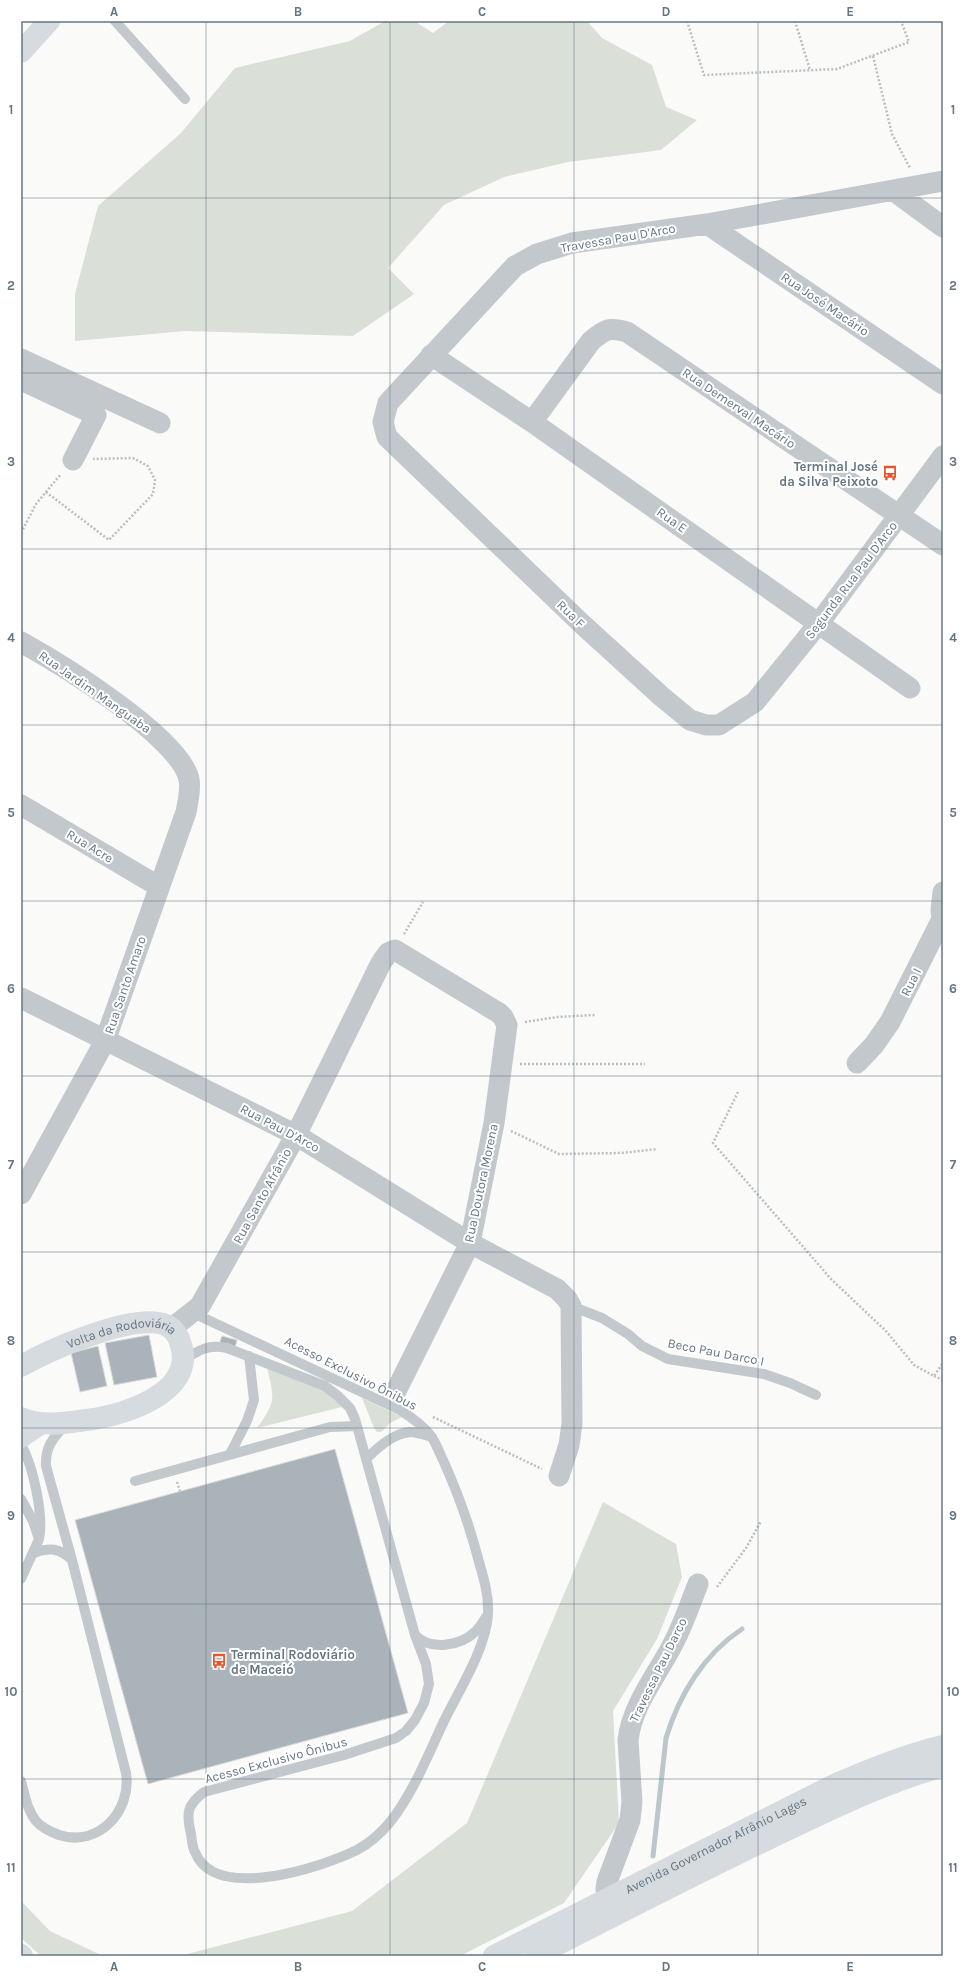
<svg xmlns="http://www.w3.org/2000/svg" width="964" height="1977" viewBox="0 0 964 1977" font-family="Karla,sans-serif">
<style>
.green{fill:#dadfd7}
.lines{fill:none;stroke-linecap:round;stroke-linejoin:round}
.stream{stroke:#bbc7cb;stroke-width:5}
.building{fill:#aab3b9;stroke:#dcdcda}
.path{stroke:#bbbfc2;stroke-width:2.5;stroke-dasharray:2 2;stroke-linecap:butt}
.lane{stroke:#c3c8cc;stroke-width:10}
.street{stroke:#c3c8cc;stroke-width:21}
.secondary{stroke:#d6dbdf;stroke-width:22}
.primary{stroke:#d6dbdf;stroke-width:22}
.grid{fill:none;stroke:#657683;stroke-width:1;stroke-opacity:0.55}
.labels{text-anchor:middle;dominant-baseline:central;stroke-width:4;stroke-linejoin:round;paint-order:stroke}
.street-label{font-size:13px;fill:#657683;stroke:#fff}
.poi-label{font-size:13px;font-weight:bold;fill:#657683;stroke:#fff;text-anchor:end}
.neatline{fill:none;stroke:#657683;stroke-width:1.5}
.grid-label{font-size:13px;text-anchor:middle;font-weight:bold;fill:#657683}
</style>
<rect width="100%" height="100%" fill="#fafaf8"/>
<path class="green" d="M 385,21 L 414,21 L 433,33 L 449,21 L 588,22 L 602,38 L 652,65 L 666,107 L 697,120 L 661,150 L 568,162 L 504,177 L 444,205 L 388,268 L 414,294 L 353,336 L 185,331 L 75,341 L 75,294 L 98,206 L 181,133 L 235,68 L 350,41 Z
M 267,1367 L 329,1392 L 342,1407 L 257,1428 C 277,1400 274,1400 267,1367 Z
M 362,1398 L 402,1417 L 390,1423 L 381,1432 L 377,1432 L 374,1428 Z
M 603,1502 L 676,1544 L 682,1577 L 657,1639 L 613,1711 L 619,1823 L 564,1903 L 460,1956 L 180,1956 L 352,1911 L 467,1823 Z
M 21,1901 L 50,1931 L 103,1956 L 41,1956 L 21,1938 Z"/>
<g class="lines">
<path class="stream" d="M 653,1856 L 666,1738 C 679,1695 704,1654 742,1629"/>
</g>
<path class="building" d="M 149,1335 L 157,1377 L 114,1385 L 105,1343 Z
M 222,1336 L 237,1340 L 235,1348 L 219,1344 Z
M 98,1346 L 107,1386 L 80,1392 L 71,1353 Z
M 335,1449 L 408,1713 L 148,1784 L 75,1520 Z"/>
<g class="lines">
<path class="path" d="M 687,21 L 704,75 L 837,69 L 909,42 L 901,21
M 795,21 L 810,70
M 873,56 L 892,134 L 910,168
M 46,492 L 109,540 L 153,494 L 155,480 L 148,466 L 133,458 L 93,459
M 21,533 L 36,504 L 61,474
M 404,934 L 423,902
M 525,1022 L 557,1017 L 595,1015
M 520,1064 L 645,1064
M 738,1092 L 713,1143 L 831,1279 L 886,1331 L 914,1365 L 934,1376 L 943,1363
M 511,1131 L 559,1154 L 622,1153 L 657,1149
M 934,1376 L 943,1380
M 433,1417 L 542,1469
M 177,1482 L 180,1491
M 717,1587 L 746,1548 L 761,1521"/>
<path class="lane" d="M 115,21 L 185,99
M 571,1306 L 602,1318 L 628,1334 L 642,1346 L 668,1359 L 764,1374 L 790,1383 L 816,1395
M 183,1361 C 198,1350 208,1344 227,1348 L 325,1386 L 338,1396 L 350,1408 L 355,1419 L 415,1635 L 426,1664 L 429,1684 L 424,1703 L 415,1720 L 406,1731 L 396,1738 L 344,1755 L 204,1792 C 187,1805 186,1813 191,1834 C 192,1840 192,1847 195,1852 C 215,1903 322,1867 357,1850 C 370,1843 382,1832 391,1821 C 414,1791 428,1755 444,1721 C 459,1690 486,1649 488,1614 C 489,1596 484,1579 479,1562 C 470,1527 458,1493 443,1460 C 439,1452 436,1443 431,1436 C 423,1425 411,1417 400,1410 L 193,1313
M 21,1445 C 33,1465 44,1516 39,1539
M 230,1454 L 247,1421 L 254,1400 L 249,1356
M 367,1458 C 379,1447 392,1434 410,1432 C 416,1432 425,1435 432,1437
M 135,1481 L 330,1427 L 357,1426
M 21,1499 L 33,1521 L 39,1539 L 21,1579
M 34,1553 C 49,1547 60,1548 72,1560
M 415,1635 C 430,1651 460,1646 475,1632 C 479,1628 483,1622 486,1617
M 21,1781 C 25,1795 27,1810 36,1821 C 42,1828 51,1832 59,1835 C 99,1848 132,1810 126,1773 L 72,1560 L 46,1466 C 45,1447 53,1438 65,1425"/>
<path class="street" d="M 943,181 L 707,224 L 572,243 L 537,254 L 515,266 L 388,403 L 383,422 L 387,437 L 582,624 L 661,696 L 690,720 L 706,725 L 719,725 L 755,702 L 819,623 L 943,456
M 894,191 L 943,227
M 707,224 L 943,384
M 431,355 L 532,422 L 910,688
M 21,359 L 160,423
M 21,380 L 96,415 L 73,460
M 532,422 L 591,341 C 605,329 609,327 627,332 L 943,545
M 21,642 C 59,663 180,737 189,779 C 191,789 188,802 186,812 L 105,1041 L 21,1194
M 21,805 L 158,886
M 21,998 L 296,1135 L 470,1243 L 557,1289 L 567,1299 L 571,1306 L 572,1424 L 569,1445 L 559,1476
M 857,1063 L 874,1045 L 890,1022 L 942,919 L 941,910 L 943,892
M 172,1328 L 200,1306 L 296,1135 L 381,963 L 388,953 L 395,950 L 499,1013 L 503,1017 L 507,1025 L 494,1123 L 470,1243 L 393,1397
M 609,1898 L 606,1889 L 607,1882 L 630,1820 L 632,1802 L 628,1740 C 632,1705 657,1675 673,1644 C 683,1625 690,1604 698,1584"/>
<g class="secondary">
<path d="M 21,52 L 49,21"/>
<path id="s1" d="M 21,1366 C 51,1349 125,1317 159,1323 C 171,1325 178,1333 181,1345 C 196,1394 122,1415 87,1420 C 64,1423 42,1427 21,1418"/>
<path d="M 21,1437 L 40,1424"/>
</g>
<g class="primary">
<path d="M 21,1955 L 22,1956"/>
<path id="s2" d="M 494,1956 L 834,1785 C 869,1770 905,1755 943,1746"/>
<path d="M 535,1956 C 613,1916 691,1876 770,1838 C 827,1811 883,1783 943,1766"/>
</g>
</g>
<path class="grid" d="M 206,21 L 206,1956M 390,21 L 390,1956M 574,21 L 574,1956M 758,21 L 758,1956M 21,198 L 943,198M 21,373 L 943,373M 21,549 L 943,549M 21,725 L 943,725M 21,901 L 943,901M 21,1076 L 943,1076M 21,1252 L 943,1252M 21,1428 L 943,1428M 21,1604 L 943,1604M 21,1779 L 943,1779"/>
<defs>
<g id="bus-bare" transform="scale(1.2)"><path d="M-5-6H5V4H4V6H2V4H-2V6H-4V4H-5ZM-3.5-4V0h7V-4ZM-3.5 1.2v1.5H-2V1.2ZM2 1.2v1.5H3.5V1.2Z" fill="#e4572e" stroke="#fff" stroke-width="2.5" paint-order="stroke"/></g>
</defs>
<g fill-rule="evenodd">
<use href="#bus-bare" x="890" y="473"/>
<use href="#bus-bare" x="219" y="1661"/>
</g>
<g class="labels">
<g class="street-label">
<text transform="translate(618 238) rotate(-10)">Travessa Pau D'Arco</text>
<text transform="translate(825 304) rotate(34)">Rua José Macário</text>
<text transform="translate(739 408) rotate(34)">Rua Demerval Macário</text>
<text transform="translate(672 520) rotate(35)">Rua E</text>
<text transform="translate(851 580) rotate(-53)">Segunda Rua Pau D'Arco</text>
<text transform="translate(571 614) rotate(44)">Rua F</text>
<text transform="translate(95 692) rotate(35)">Rua Jardim Manguaba</text>
<text transform="translate(90 846) rotate(31)">Rua Acre</text>
<text transform="translate(911 982) rotate(-63)">Rua I</text>
<text transform="translate(125 985) rotate(-71)">Rua Santo Amaro</text>
<text transform="translate(280 1128) rotate(28)">Rua Pau D'Arco</text>
<text transform="translate(481 1183) rotate(-78)">Rua Doutora Morena</text>
<text transform="translate(262 1196) rotate(-61)">Rua Santo Afrânio</text>
<text stroke="none"><textPath href="#s1" startOffset="108">Volta da Rodoviária</textPath></text>
<text transform="translate(716 1352) rotate(11)">Beco Pau Darco I</text>
<text transform="translate(351 1373) rotate(27)">Acesso Exclusivo Ônibus</text>
<text transform="translate(658 1670) rotate(-64)">Travessa Pau Darco</text>
<text transform="translate(276 1760) rotate(-15)">Acesso Exclusivo Ônibus</text>
<text stroke="none"><textPath href="#s2" startOffset="248">Avenida Governador Afrânio Lages</textPath></text>
</g>
<g class="poi-label">
<text x="878" y="466">Terminal José<tspan x="878" dy="15">da Silva Peixoto</tspan></text>
<text x="231" y="1654" text-anchor="start">Terminal Rodoviário<tspan x="231" dy="15">de Maceió</tspan></text>
</g>
</g>
<rect width="964" height="1977" fill="none" stroke="#ffffff" stroke-width="44"/>
<rect x="22" y="22" width="920" height="1933" class="neatline"/>
<g class="grid-label">
<text x="114" y="16">A</text>
<text x="298" y="16">B</text>
<text x="482" y="16">C</text>
<text x="666" y="16">D</text>
<text x="850" y="16">E</text>
<text x="11" y="114">1</text>
<text x="953" y="114">1</text>
<text x="11" y="290">2</text>
<text x="953" y="290">2</text>
<text x="11" y="466">3</text>
<text x="953" y="466">3</text>
<text x="11" y="642">4</text>
<text x="953" y="642">4</text>
<text x="11" y="817">5</text>
<text x="953" y="817">5</text>
<text x="11" y="993">6</text>
<text x="953" y="993">6</text>
<text x="11" y="1169">7</text>
<text x="953" y="1169">7</text>
<text x="11" y="1345">8</text>
<text x="953" y="1345">8</text>
<text x="11" y="1520">9</text>
<text x="953" y="1520">9</text>
<text x="11" y="1696">10</text>
<text x="953" y="1696">10</text>
<text x="11" y="1872">11</text>
<text x="953" y="1872">11</text>
<text x="114" y="1971">A</text>
<text x="298" y="1971">B</text>
<text x="482" y="1971">C</text>
<text x="666" y="1971">D</text>
<text x="850" y="1971">E</text>
</g>
</svg>
